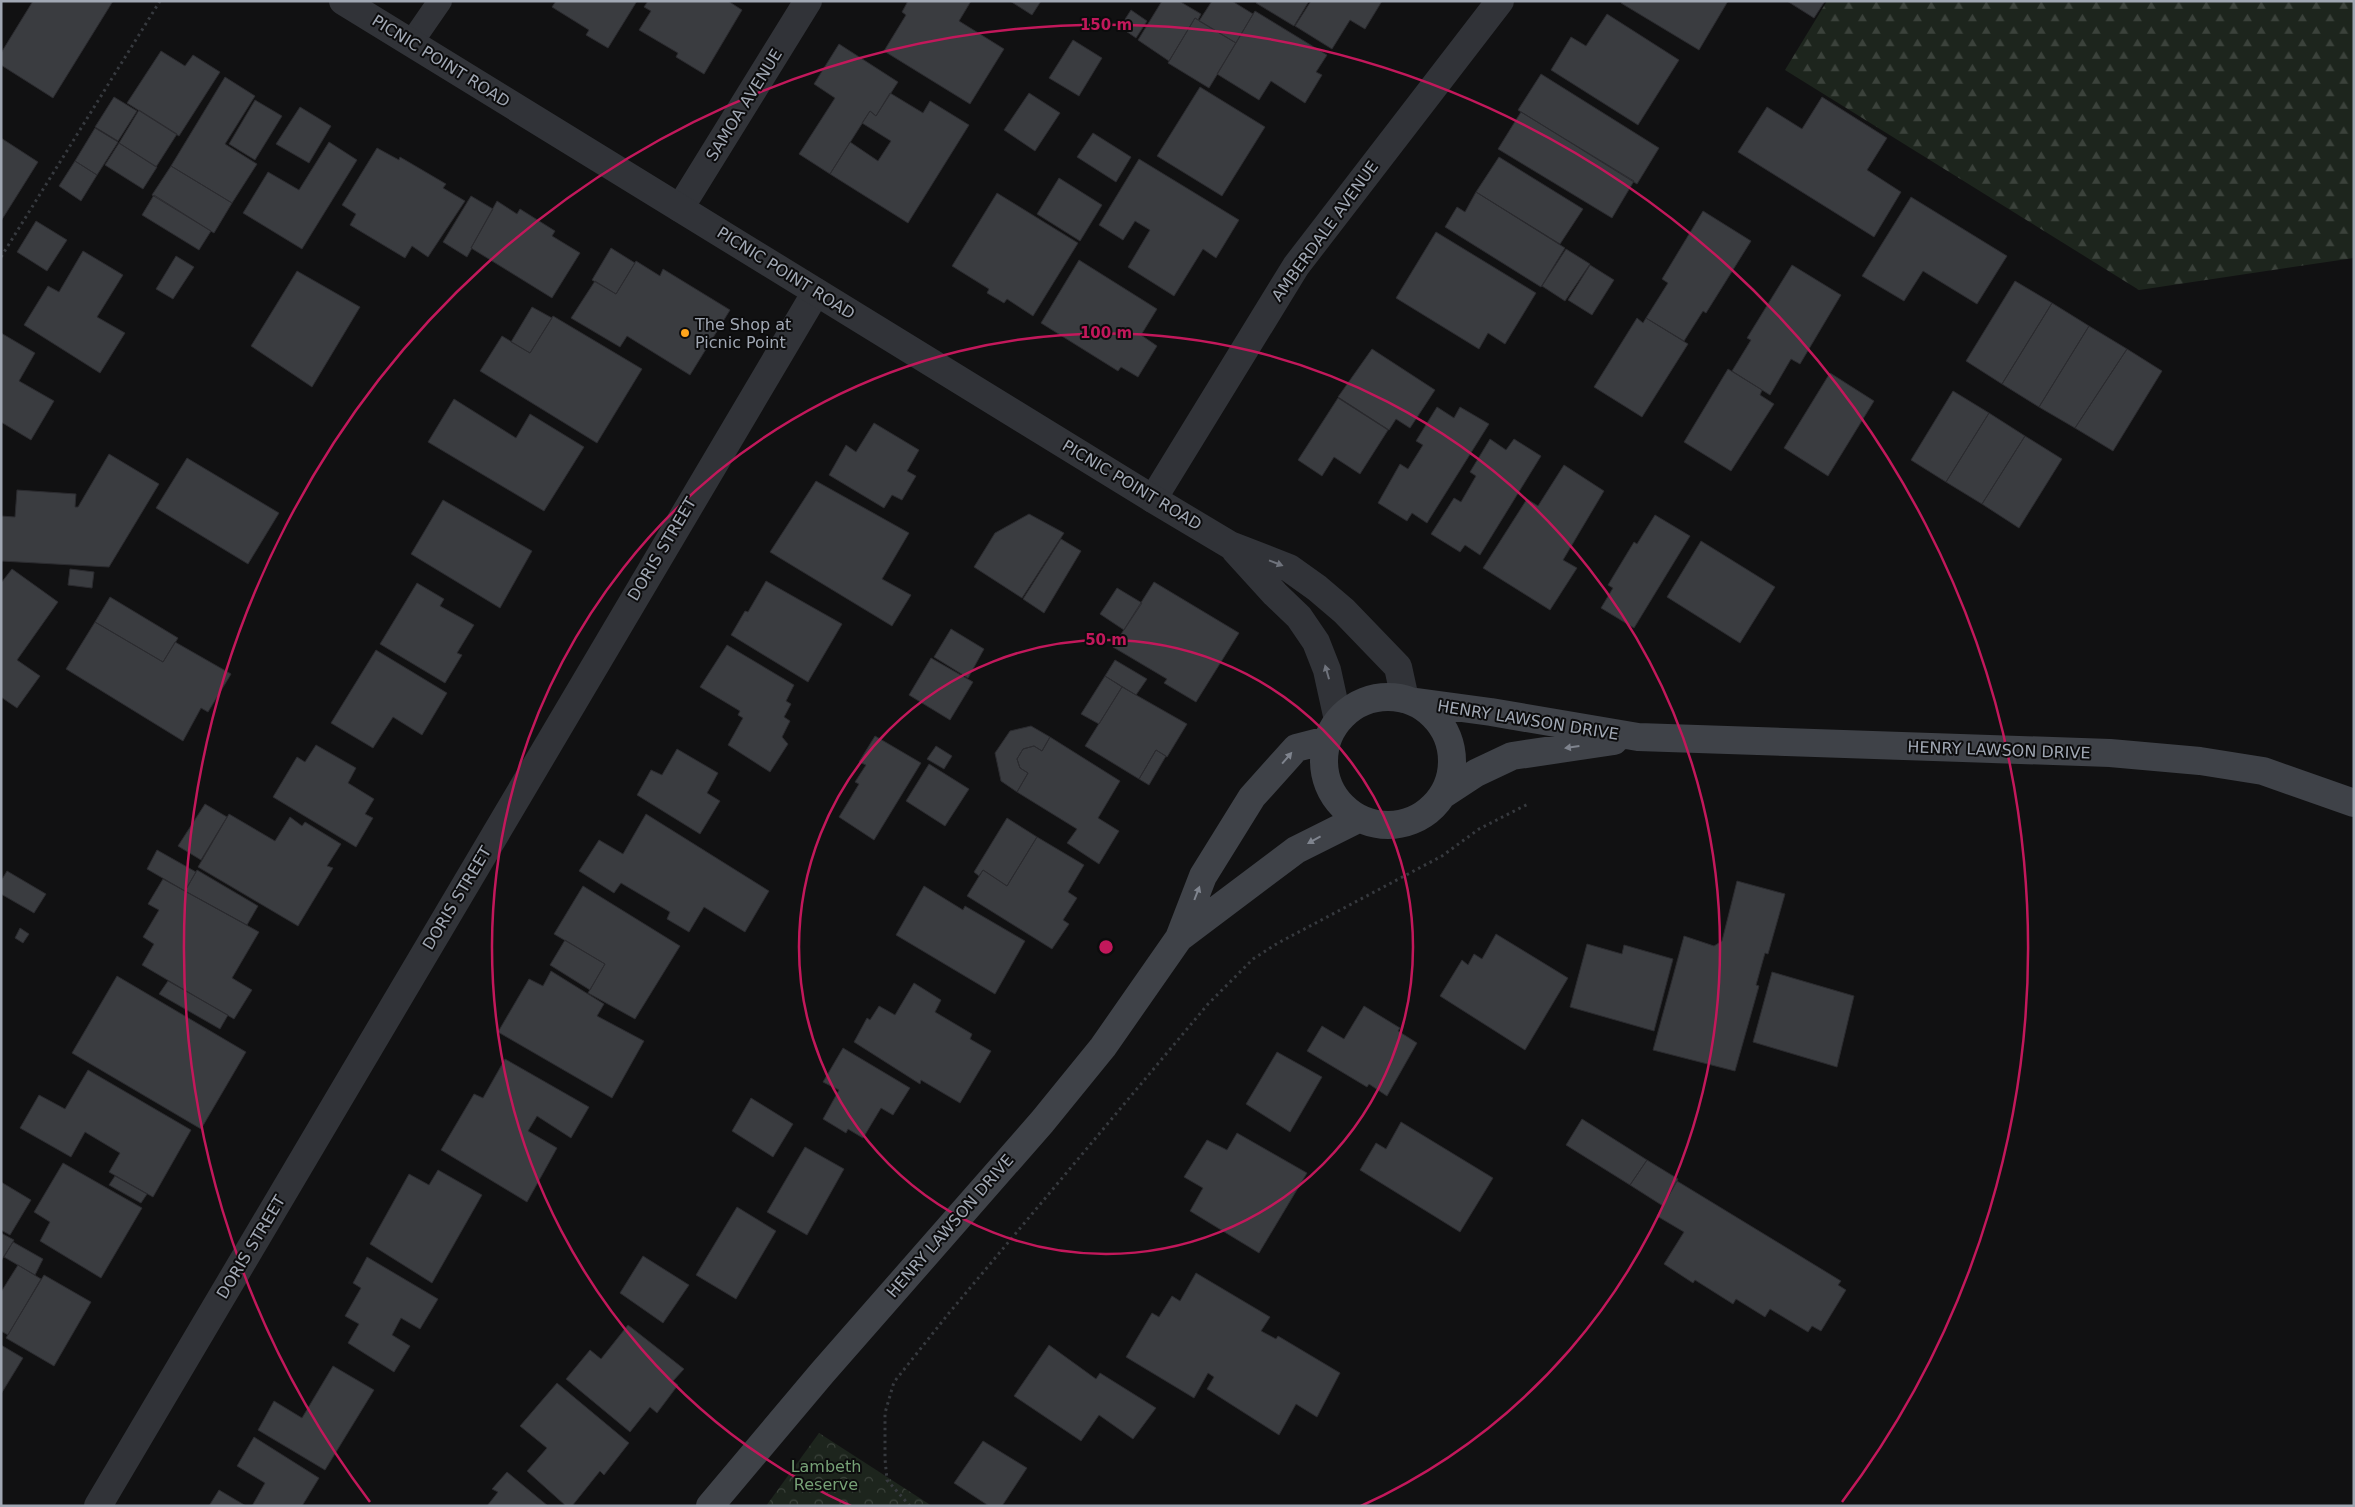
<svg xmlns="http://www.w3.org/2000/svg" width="2355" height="1507" viewBox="0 0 2355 1507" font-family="'DejaVu Sans',sans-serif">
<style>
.forest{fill:url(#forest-firs)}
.park{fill:url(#park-crowns)}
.building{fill:#3a3c40;stroke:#2b2b2f}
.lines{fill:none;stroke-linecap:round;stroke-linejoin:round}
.path{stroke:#373a3f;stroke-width:3;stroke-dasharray:2.5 4;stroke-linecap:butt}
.service{stroke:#313338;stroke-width:24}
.minor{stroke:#313338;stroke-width:28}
.tertiary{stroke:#313338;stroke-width:28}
.secondary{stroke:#3f4248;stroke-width:28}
.oneway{fill:#6f737c}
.oneway2{fill:#7f848e}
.ring{fill:none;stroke:#c2185b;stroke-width:2.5}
.poi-dot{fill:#ffa51c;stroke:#0c0c0d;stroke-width:2}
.labels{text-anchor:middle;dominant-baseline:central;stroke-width:4;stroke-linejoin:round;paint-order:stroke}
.street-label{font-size:16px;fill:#a1a8b4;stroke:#0c0c0d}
.poi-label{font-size:16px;fill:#a1a8b4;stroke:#0c0c0d;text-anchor:start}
.park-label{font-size:16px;fill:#76a176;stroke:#0c0c0d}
.centre{fill:#c2185b;stroke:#0c0c0d;stroke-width:2.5}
.ring-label{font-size:15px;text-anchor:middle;font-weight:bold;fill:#c2185b;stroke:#0c0c0d;stroke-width:4;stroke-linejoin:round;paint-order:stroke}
</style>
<defs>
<pattern id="forest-firs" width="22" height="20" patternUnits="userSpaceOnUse" patternTransform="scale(1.25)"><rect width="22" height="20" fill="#1d251d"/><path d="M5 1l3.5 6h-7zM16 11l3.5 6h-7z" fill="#3b423b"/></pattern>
<pattern id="park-crowns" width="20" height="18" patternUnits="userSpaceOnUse" patternTransform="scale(1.25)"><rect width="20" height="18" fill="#1d251d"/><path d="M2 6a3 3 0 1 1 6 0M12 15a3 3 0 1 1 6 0" fill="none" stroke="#3b423b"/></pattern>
</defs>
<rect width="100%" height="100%" fill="#111112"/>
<path class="forest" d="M 1827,1 L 2354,1 L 2354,258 L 2139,290 L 1785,70 Z"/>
<path class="park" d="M 819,1433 L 932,1506 L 766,1506 Z"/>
<path class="building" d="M 33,1 L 113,1 L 53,98 L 1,65 L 1,53 Z
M 556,1 L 637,1 L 608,48 L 586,35 L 589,30 L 552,7 Z
M 648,1 L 728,1 L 742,10 L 704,74 L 676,57 L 678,53 L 639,30 L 651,11 L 644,7 Z
M 908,1 L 971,1 L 959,21 L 1004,49 L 970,104 L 884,51 L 906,15 L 902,12 Z
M 1010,1 L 1041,1 L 1032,15 Z
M 1162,1 L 1179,1 L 1201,14 L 1198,20 L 1195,18 L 1169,61 L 1138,40 Z
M 1212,1 L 1232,1 L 1253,14 L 1236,43 L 1199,21 Z
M 1257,1 L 1309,1 L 1294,26 L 1256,3 Z
M 1311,1 L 1382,1 L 1365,29 L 1350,20 L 1332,49 L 1295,26 Z
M 1622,1 L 1728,1 L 1699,50 L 1621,3 Z
M 1787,1 L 1825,1 L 1814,18 Z
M 1131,10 L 1147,21 L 1136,38 L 1120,27 Z
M 1255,11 L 1327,55 L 1316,72 L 1322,75 L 1305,103 L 1271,81 L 1259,100 L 1217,74 Z
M 1607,14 L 1679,60 L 1638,125 L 1551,70 L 1571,37 L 1586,46 Z
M 1195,18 L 1236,43 L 1209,88 L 1168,63 Z
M 1073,40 L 1102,58 L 1079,96 L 1049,78 Z
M 839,44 L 898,82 L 876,116 L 870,111 L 830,174 L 799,154 L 835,98 L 814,84 Z
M 161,51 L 185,66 L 193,55 L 220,72 L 179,136 L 127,103 Z
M 1541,74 L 1659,148 L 1637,184 L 1518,110 Z
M 225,77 L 255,96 L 225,144 L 257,164 L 232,203 L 171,166 Z
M 1200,87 L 1265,127 L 1222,196 L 1157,156 Z
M 890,93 L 923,113 L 930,101 L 969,125 L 908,223 L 830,174 L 850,142 L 878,161 L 891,141 L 862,123 L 870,111 L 876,116 Z
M 1029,93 L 1060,113 L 1035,151 L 1004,130 Z
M 114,97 L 137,111 L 118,141 L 95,127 Z
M 1822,97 L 1887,138 L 1867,170 L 1901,192 L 1874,237 L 1738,152 L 1767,107 L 1802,129 Z
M 255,100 L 282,116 L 255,160 L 229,144 Z
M 300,107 L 331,126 L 309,163 L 276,144 Z
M 139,110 L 177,134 L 156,167 L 119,143 Z
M 1521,112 L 1634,181 L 1612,218 L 1498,149 Z
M 95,128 L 118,142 L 97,175 L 75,161 Z
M 1093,133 L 1131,157 L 1116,182 L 1077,157 Z
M 1,138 L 38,162 L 1,221 Z
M 329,142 L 357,160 L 302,249 L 243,213 L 268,172 L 299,190 Z
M 119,143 L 157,167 L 143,189 L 105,165 Z
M 377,148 L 399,160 L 400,157 L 446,184 L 443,188 L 465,201 L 428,257 L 412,246 L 405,258 L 350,225 L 356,214 L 342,205 Z
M 1499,157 L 1583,209 L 1560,244 L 1476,192 Z
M 1139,159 L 1239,220 L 1216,258 L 1203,249 L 1174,296 L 1128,267 L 1150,230 L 1135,221 L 1123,240 L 1099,225 Z
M 75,161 L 97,175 L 81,201 L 59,186 Z
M 171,166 L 232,203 L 214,233 L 152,195 Z
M 1059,178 L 1102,205 L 1080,241 L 1037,214 Z
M 1476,192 L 1565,248 L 1541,287 L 1445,227 L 1457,207 L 1465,212 Z
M 997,193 L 1078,243 L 1033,316 L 1007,299 L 1004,303 L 987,293 L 989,289 L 952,266 Z
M 154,195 L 211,231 L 199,250 L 142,215 Z
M 471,196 L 493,209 L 471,248 L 472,248 L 467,257 L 443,242 Z
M 1911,197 L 2007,256 L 1977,304 L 1923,271 L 1904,301 L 1862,276 Z
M 497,201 L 517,214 L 520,209 L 555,231 L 552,236 L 580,253 L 552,298 L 471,248 Z
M 1703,211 L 1751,241 L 1706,313 L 1703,311 L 1684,341 L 1646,318 L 1668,283 L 1662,279 Z
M 36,221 L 67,240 L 47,271 L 17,252 Z
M 1436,232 L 1536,293 L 1505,344 L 1488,333 L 1479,349 L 1396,298 Z
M 611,248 L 635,263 L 616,294 L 592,280 Z
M 1566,249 L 1590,264 L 1565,301 L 1542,286 Z
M 83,251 L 123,275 L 97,317 L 125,333 L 100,373 L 24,325 L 48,286 L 59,292 Z
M 176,256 L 194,267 L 173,299 L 156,289 Z
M 1079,260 L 1157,309 L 1141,335 L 1157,346 L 1138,377 L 1121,367 L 1118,371 L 1041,323 Z
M 636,261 L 660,276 L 663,269 L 730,310 L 690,375 L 627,336 L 620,347 L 571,318 L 595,281 L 616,294 Z
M 1590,265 L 1614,280 L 1592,315 L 1568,300 Z
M 1792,265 L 1841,295 L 1800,364 L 1791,359 L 1770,395 L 1732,371 L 1751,340 L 1747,338 Z
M 297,271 L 360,307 L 312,387 L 251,346 Z
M 2015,281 L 2052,303 L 2002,384 L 1966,361 Z
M 2052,303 L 2089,326 L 2039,407 L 2002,384 Z
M 532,307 L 552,318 L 530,353 L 511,342 Z
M 553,316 L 642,369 L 597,443 L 480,371 L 502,336 L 530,353 Z
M 1637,318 L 1643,323 L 1646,318 L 1688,344 L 1642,417 L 1594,387 Z
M 2089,326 L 2127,349 L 2075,428 L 2039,407 Z
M 1,333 L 35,353 L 19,381 L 54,401 L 31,440 L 1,422 Z
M 1372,349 L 1435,390 L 1410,428 L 1396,419 L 1389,430 L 1338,397 Z
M 2127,349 L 2162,371 L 2113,451 L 2075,428 Z
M 1728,369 L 1762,390 L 1760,395 L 1774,404 L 1731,471 L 1684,442 Z
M 1830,373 L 1874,401 L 1828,476 L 1784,448 Z
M 1953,391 L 1989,413 L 1946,482 L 1911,460 Z
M 1338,398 L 1388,430 L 1360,474 L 1334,457 L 1322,476 L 1298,460 Z
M 454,399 L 516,438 L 530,414 L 584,447 L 544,511 L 428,442 Z
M 1437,407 L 1454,418 L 1460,407 L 1489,424 L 1427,523 L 1412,513 L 1407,521 L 1378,503 L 1400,464 L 1408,469 L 1423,445 L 1416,441 Z
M 1989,413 L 2025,436 L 1982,504 L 1946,482 Z
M 874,423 L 919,450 L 907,471 L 916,476 L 902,500 L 892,495 L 884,508 L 829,475 L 846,445 L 856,452 Z
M 2025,436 L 2062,459 L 2019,528 L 1982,504 Z
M 1490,439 L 1506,450 L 1514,439 L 1541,456 L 1480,555 L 1465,545 L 1460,552 L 1431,534 L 1454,498 L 1461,502 L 1476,476 L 1470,472 Z
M 109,454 L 159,484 L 109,567 L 1,561 L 1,516 L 15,517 L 17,490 L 76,494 L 75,507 L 78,507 Z
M 187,458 L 279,513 L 248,564 L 156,508 Z
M 1564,465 L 1604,491 L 1563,560 L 1577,568 L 1550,610 L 1483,568 L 1527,499 L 1538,506 Z
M 816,481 L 909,533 L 882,579 L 911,595 L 892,626 L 770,552 Z
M 443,500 L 532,551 L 500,608 L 411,554 Z
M 1029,514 L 1064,533 L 1022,598 L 974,567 L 995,533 Z
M 1655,515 L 1690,536 L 1634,628 L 1601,608 L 1613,588 L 1608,585 L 1634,542 L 1637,544 Z
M 1061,539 L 1081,551 L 1044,613 L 1023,599 Z
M 1701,541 L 1775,587 L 1740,643 L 1667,597 Z
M 12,569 L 58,602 L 17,660 L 40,676 L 17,708 L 1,697 L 1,583 Z
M 70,569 L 94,572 L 92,588 L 68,585 Z
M 766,581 L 842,624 L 808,682 L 731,635 L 745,611 L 748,612 Z
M 1154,582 L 1239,633 L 1196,702 L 1164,683 L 1167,679 L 1113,647 Z
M 417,583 L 444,599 L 440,606 L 474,625 L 457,653 L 462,655 L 445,683 L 380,644 Z
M 1117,588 L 1142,603 L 1124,630 L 1100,614 Z
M 110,597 L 178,638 L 163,662 L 95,622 Z
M 95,622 L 163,662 L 175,642 L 231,674 L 208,712 L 201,708 L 183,741 L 66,669 Z
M 951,629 L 984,649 L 968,678 L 934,657 Z
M 727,645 L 794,685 L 786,701 L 791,704 L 784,717 L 790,721 L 782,737 L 788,744 L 770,772 L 728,745 L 743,718 L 738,715 L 740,711 L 700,687 Z
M 376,650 L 447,693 L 422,735 L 393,717 L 373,748 L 331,723 Z
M 931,658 L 973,682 L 950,720 L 909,695 Z
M 1115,660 L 1147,679 L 1136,695 L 1105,676 Z
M 1105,676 L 1122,687 L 1099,724 L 1081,714 Z
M 1122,687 L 1187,724 L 1167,757 L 1156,750 L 1139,779 L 1085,746 Z
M 1031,726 L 1050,737 L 1042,751 L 1034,746 L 1023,749 L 1017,759 L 1020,768 L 1028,773 L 1017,792 L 1001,781 L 995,753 L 1010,731 Z
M 875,736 L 921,763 L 874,840 L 839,817 L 859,784 L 855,782 L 866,765 L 859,762 Z
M 1050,737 L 1120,781 L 1098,818 L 1119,831 L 1099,864 L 1067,843 L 1077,829 L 1017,792 L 1028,773 L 1020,768 L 1017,759 L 1023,749 L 1034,746 L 1042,751 Z
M 316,745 L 356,768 L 348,783 L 374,799 L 365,814 L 373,818 L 356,847 L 273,797 L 297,757 L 305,762 Z
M 936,746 L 952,756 L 944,769 L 927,759 Z
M 677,749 L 718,773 L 707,793 L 720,801 L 700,834 L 637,795 L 651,770 L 662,775 Z
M 1156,750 L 1166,756 L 1149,785 L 1139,779 Z
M 929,764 L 969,789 L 945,826 L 906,801 Z
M 205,804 L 227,817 L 201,860 L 178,846 Z
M 229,814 L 275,841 L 290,817 L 302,826 L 305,822 L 341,844 L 327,866 L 333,868 L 298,926 L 198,867 Z
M 646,814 L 769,891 L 745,932 L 704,907 L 689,932 L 667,919 L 670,912 L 621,883 L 614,893 L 579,871 L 599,840 L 623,854 Z
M 1007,818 L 1037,837 L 1007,886 L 983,870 L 979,876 L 974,872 Z
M 1037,837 L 1084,865 L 1068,892 L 1077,898 L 1063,920 L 1069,924 L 1052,949 L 967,896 L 983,870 L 1007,886 Z
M 157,850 L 196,872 L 185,891 L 147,869 Z
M 197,870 L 258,906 L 247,925 L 185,891 Z
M 7,871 L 46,894 L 34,913 L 1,894 L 1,881 Z
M 163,879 L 259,932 L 232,978 L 252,990 L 234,1019 L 142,965 L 154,944 L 143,937 L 159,910 L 148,904 Z
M 1737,881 L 1785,894 L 1768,954 L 1765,953 L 1756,985 L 1759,986 L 1735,1071 L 1653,1050 L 1684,936 L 1714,946 L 1722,941 Z
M 583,886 L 680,946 L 635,1019 L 588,993 L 605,964 L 554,934 Z
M 924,886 L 963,910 L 965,906 L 1025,941 L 995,994 L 896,935 Z
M 20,928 L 29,934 L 23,943 L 15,938 Z
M 1496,934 L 1568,978 L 1525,1050 L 1440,996 L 1462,960 L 1468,965 L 1474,954 L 1482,959 Z
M 565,940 L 605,964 L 590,990 L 550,965 Z
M 1587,944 L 1622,954 L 1624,945 L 1673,959 L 1654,1031 L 1570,1007 Z
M 551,971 L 604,1004 L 597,1016 L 644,1041 L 612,1098 L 498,1032 L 529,979 L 543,986 Z
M 1772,972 L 1854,996 L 1837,1067 L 1753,1042 Z
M 117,976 L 246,1052 L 201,1129 L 72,1053 Z
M 168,981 L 228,1015 L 220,1029 L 159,994 Z
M 914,983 L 941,1000 L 935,1012 L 972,1034 L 970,1039 L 991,1051 L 960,1103 L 921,1080 L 920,1084 L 854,1042 L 867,1018 L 870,1020 L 879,1006 L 895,1015 Z
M 1364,1006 L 1400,1028 L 1398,1031 L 1417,1043 L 1387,1096 L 1369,1084 L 1367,1087 L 1307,1051 L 1322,1026 L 1344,1039 Z
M 843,1048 L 910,1088 L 893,1115 L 881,1108 L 863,1138 L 848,1129 L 846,1133 L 823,1119 L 839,1090 L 823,1082 Z
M 1277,1052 L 1322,1077 L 1290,1132 L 1246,1104 Z
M 505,1059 L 589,1107 L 571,1138 L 537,1116 L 528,1131 L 557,1148 L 527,1202 L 441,1150 L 474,1094 L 483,1098 Z
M 88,1070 L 191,1130 L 153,1197 L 109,1172 L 120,1153 L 85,1132 L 71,1157 L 20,1128 L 39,1095 L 65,1109 Z
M 751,1098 L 793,1124 L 773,1157 L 732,1131 Z
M 1582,1119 L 1647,1160 L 1630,1185 L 1566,1145 Z
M 1401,1122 L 1493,1178 L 1460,1232 L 1360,1170 L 1376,1143 L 1386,1149 Z
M 1237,1133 L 1307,1173 L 1259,1253 L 1190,1211 L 1203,1188 L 1184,1177 L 1207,1140 L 1227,1150 Z
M 805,1147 L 844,1169 L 807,1235 L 767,1212 Z
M 1647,1160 L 1678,1179 L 1663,1206 L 1630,1185 Z
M 63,1163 L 142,1208 L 101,1278 L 40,1241 L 50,1222 L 34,1212 Z
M 438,1170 L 482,1195 L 432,1283 L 370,1244 L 409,1174 L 429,1185 Z
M 115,1176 L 147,1194 L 141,1203 L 109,1185 Z
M 1677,1181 L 1841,1281 L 1838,1285 L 1846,1290 L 1821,1331 L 1812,1326 L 1808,1332 L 1770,1309 L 1765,1317 L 1736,1299 L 1733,1304 L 1695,1280 L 1693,1283 L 1664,1264 L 1684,1232 L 1657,1216 Z
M 1,1182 L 31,1200 L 10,1235 L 1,1230 Z
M 737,1207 L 776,1231 L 736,1299 L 696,1275 Z
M 1,1233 L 14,1240 L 1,1261 Z
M 13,1242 L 43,1259 L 35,1275 L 4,1257 Z
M 643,1256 L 689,1285 L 663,1323 L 620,1293 Z
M 367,1257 L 438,1299 L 420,1329 L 401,1318 L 392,1335 L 410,1346 L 394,1372 L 348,1343 L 359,1324 L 345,1316 L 361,1288 L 353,1283 Z
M 18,1265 L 41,1279 L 8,1335 L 1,1331 L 1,1292 Z
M 1196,1273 L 1270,1317 L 1261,1331 L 1276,1339 L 1278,1336 L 1340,1373 L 1317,1417 L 1296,1404 L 1279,1435 L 1207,1389 L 1214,1377 L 1208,1373 L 1194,1398 L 1126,1357 L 1152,1313 L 1159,1317 L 1172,1296 L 1180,1301 Z
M 44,1275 L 91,1302 L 54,1366 L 6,1338 Z
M 628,1325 L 684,1369 L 673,1381 L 678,1385 L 657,1413 L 650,1407 L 630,1432 L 566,1379 L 590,1350 L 601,1359 Z
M 1,1345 L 23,1358 L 1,1394 Z
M 1049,1345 L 1096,1379 L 1100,1373 L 1156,1408 L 1133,1439 L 1099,1415 L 1081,1441 L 1014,1396 Z
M 333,1366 L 374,1390 L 325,1470 L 258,1430 L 274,1401 L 302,1418 Z
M 557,1383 L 629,1443 L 604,1475 L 600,1471 L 572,1506 L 566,1506 L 527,1471 L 547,1448 L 520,1426 Z
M 254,1437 L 319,1478 L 302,1506 L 252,1506 L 265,1483 L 237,1466 Z
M 983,1441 L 1027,1468 L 1002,1506 L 989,1506 L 954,1483 Z
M 507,1472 L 548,1506 L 487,1506 L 498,1492 L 492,1489 Z
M 219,1490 L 246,1506 L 209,1506 Z"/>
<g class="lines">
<path class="path" d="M 1,257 L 160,1
M 910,1506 L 887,1480 L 885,1459 L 885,1413 L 894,1382 L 949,1313 L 1208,1004 L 1253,959 L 1278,943 L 1442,856 L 1479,829 L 1530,803"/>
<path class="service" d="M 411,43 L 440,1"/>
<path class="minor" d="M 680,208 L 808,1
M 1153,499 L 1296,266 L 1500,1
M 98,1506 L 816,292"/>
<path class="tertiary" d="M 343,1 L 1153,499 L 1230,545 L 1289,568 L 1317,588 L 1344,611 L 1398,667 L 1405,699
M 1235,550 L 1275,594 L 1299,617 L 1316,642 L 1327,670 L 1338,720"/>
<path class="secondary" d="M1324 761a64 64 0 1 1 128 0a64 64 0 1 1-128 0Z
M 1417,702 L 1491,712 L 1638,737 L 2110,753 L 2200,761 L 2263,771 L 2354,803
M 1444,794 L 1476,773 L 1512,756 L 1614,741
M 1179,938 L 1296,850 L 1358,819
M 710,1506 L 822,1373 L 1042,1122 L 1103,1047 L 1179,938 L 1203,876 L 1252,797 L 1296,748 L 1327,740"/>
</g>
<defs><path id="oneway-solid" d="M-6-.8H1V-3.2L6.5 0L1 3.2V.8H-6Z" transform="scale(1.25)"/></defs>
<g class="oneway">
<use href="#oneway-solid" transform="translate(1276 563) rotate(21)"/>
<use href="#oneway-solid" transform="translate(1327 672) rotate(-106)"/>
</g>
<g class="oneway2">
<use href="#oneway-solid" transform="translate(1572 747) rotate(172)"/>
<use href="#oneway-solid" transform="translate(1287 758) rotate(-49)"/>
<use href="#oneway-solid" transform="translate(1314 840) rotate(151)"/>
<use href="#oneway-solid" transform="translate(1197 893) rotate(-69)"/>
</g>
<g class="ring">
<circle cx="1106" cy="947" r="307"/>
<path d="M851 1506A614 614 0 1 1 1361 1506"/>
<path d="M370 1502A922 922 0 1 1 1842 1502"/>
</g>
<circle class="poi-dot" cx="685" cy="333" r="5"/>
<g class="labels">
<g class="street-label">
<text transform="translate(441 61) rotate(32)">PICNIC POINT ROAD</text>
<text transform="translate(744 105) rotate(-58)">SAMOA AVENUE</text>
<text transform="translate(1325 231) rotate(-54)">AMBERDALE AVENUE</text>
<text transform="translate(786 273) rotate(32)">PICNIC POINT ROAD</text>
<text transform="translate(1132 485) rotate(31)">PICNIC POINT ROAD</text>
<text transform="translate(662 549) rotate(-59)">DORIS STREET</text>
<text transform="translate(1528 720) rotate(9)">HENRY LAWSON DRIVE</text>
<text transform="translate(1999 750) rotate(2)">HENRY LAWSON DRIVE</text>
<text transform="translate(457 898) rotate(-59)">DORIS STREET</text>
<text transform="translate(950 1226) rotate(-49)">HENRY LAWSON DRIVE</text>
<text transform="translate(251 1247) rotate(-59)">DORIS STREET</text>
</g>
<g class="poi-label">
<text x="695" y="324">The Shop at<tspan x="695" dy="18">Picnic Point</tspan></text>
</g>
<g class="park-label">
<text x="826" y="1466">Lambeth<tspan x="826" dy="18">Reserve</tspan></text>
</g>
</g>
<circle cx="1106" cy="947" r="8" class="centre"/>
<g class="ring-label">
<text x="1106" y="30">150 m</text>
<text x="1106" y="338">100 m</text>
<text x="1106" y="645">50 m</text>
</g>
<rect width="2355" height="1507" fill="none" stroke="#a1a8b4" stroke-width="5"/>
</svg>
